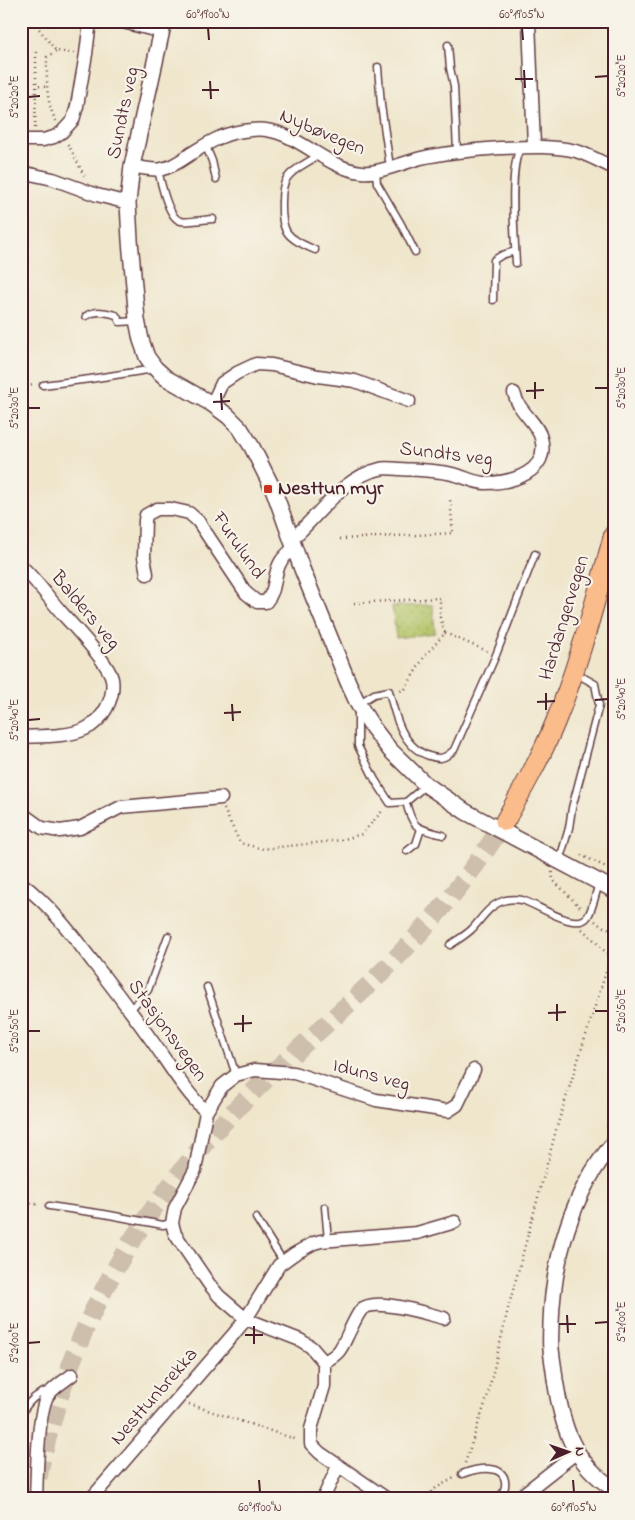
<svg xmlns="http://www.w3.org/2000/svg" width="635" height="1520" viewBox="0 0 635 1520" font-family="'Indie Flower',sans-serif">
<style>
.park{fill:url(#park-dots);stroke:#7e7249}
.lines{fill:none;stroke-linecap:round;stroke-linejoin:round}
.primary-tunnel{stroke:#cebeac;stroke-width:19;stroke-dasharray:19 9;stroke-linecap:butt}
.service-casing{stroke:#633d43;stroke-width:9}
.minor-casing{stroke:#633d43;stroke-width:15}
.tertiary-casing{stroke:#633d43;stroke-width:18}
.primary-casing{stroke:#633d43;stroke-width:21}
.path{stroke:#633d43;stroke-width:2.5;stroke-dasharray:1 4;stroke-linecap:butt}
.service{stroke:#fff;stroke-width:6}
.minor{stroke:#fff;stroke-width:12}
.tertiary{stroke:#fff;stroke-width:15}
.primary{stroke:#f9bc8a;stroke-width:19}
.ticks{fill:none;stroke:#4a1f2b;stroke-width:2}
.poi-dot{fill:#c8321e;stroke:#f7f3e8;stroke-width:2}
.labels{text-anchor:middle;dominant-baseline:central;stroke-width:4.5;stroke-linejoin:round;paint-order:stroke}
.street-label{font-size:20px;fill:#4a1f2b;stroke:#f7f3e8}
.poi-label{font-size:20px;font-weight:bold;fill:#4a1f2b;stroke:#f7f3e8;text-anchor:start}
.neatline{fill:none;stroke:#4a1f2b;stroke-width:2}
.ticks-label{font-size:12px;text-anchor:middle;fill:#4a1f2b}
</style>
<defs>
<pattern id="park-dots" width="8" height="8" patternUnits="userSpaceOnUse" patternTransform="scale(1.25)"><rect width="8" height="8" fill="#b3c467"/><path d="M2 2h.1M6 6h.1" fill="none" stroke="#9ba85a" stroke-width="1.8" stroke-linecap="round"/></pattern>
</defs>
<rect width="100%" height="100%" fill="#f7f3e8"/>
<filter id="ink" filterUnits="userSpaceOnUse"><feTurbulence type="fractalNoise" baseFrequency=".02" numOctaves="2"/><feDisplacementMap in="SourceGraphic" scale="10" xChannelSelector="R" yChannelSelector="G"/><feConvolveMatrix kernelMatrix="1 2 1 2 8 2 1 2 1" color-interpolation-filters="sRGB"/></filter>
<filter id="wash" filterUnits="userSpaceOnUse"><feTurbulence type="fractalNoise" baseFrequency=".0096" numOctaves="4" result="noise"/><feDisplacementMap in="SourceGraphic" scale="20" xChannelSelector="R" yChannelSelector="G"/><feGaussianBlur stdDeviation="1.12" result="paint"/><feColorMatrix in="noise" values="0 0 0 0 0 0 0 0 0 0 0 0 0 0 0 0 0 1.4 0 .05"/><feComposite in="paint" operator="in"/></filter>
<g filter="url(#wash)">
<rect width="100%" height="100%" fill="#efe6cc"/>
<path class="park" d="M 433,605 L 435,633 L 396,638 L 392,606 Z"/>
</g>
<g filter="url(#ink)">
<g class="lines">
<path class="primary-tunnel" d="M 38,1478 C 42,1456 48,1435 54,1414 C 91,1287 160,1184 253,1092 C 297,1048 346,1009 389,965 C 433,921 472,874 505,821"/>
<g class="service-casing">
<path id="service" d="M 448,45 L 450,68 L 454,86 L 457,151
M 378,67 L 381,105 L 390,167
M 205,144 L 212,161 L 216,179
M 158,170 C 161,182 168,219 181,221 C 187,223 206,219 213,219
M 376,172 L 377,183 L 401,224 L 415,252
M 315,250 C 286,237 281,233 282,201 C 282,193 283,184 287,178 C 294,168 309,162 319,155
M 516,263 C 515,241 508,164 521,148
M 493,300 L 494,260 L 502,255 L 515,251
M 86,316 C 96,310 105,312 116,315 L 120,322 L 136,321
M 43,385 L 90,379 L 154,369
M 425,784 L 419,791 L 406,802 L 390,803 L 375,780 L 358,746 L 358,704 L 374,694 L 389,691 C 395,716 402,747 429,756 C 441,760 445,758 454,750 L 496,655 L 535,554
M 406,802 C 413,830 417,828 443,835
M 407,851 L 416,844 L 421,829
M 562,852 L 569,828 L 572,808 L 599,705 L 595,684 L 575,673
M 450,945 C 457,940 466,935 472,929 C 483,917 490,904 506,900 C 511,899 517,899 522,900 C 537,904 577,933 588,916 C 593,908 596,892 599,883
M 207,987 L 236,1075
M 130,1010 L 148,990 L 168,936
M 614,1122 L 611,1127 L 614,1134
M 49,1206 L 104,1214 L 163,1225 L 172,1223
M 325,1207 L 328,1240
M 256,1218 L 283,1261
M 21,1414 C 29,1401 36,1394 49,1390
M 462,1474 C 470,1471 481,1468 490,1469 C 508,1470 509,1488 498,1499"/>
</g>
<g class="minor-casing">
<path id="minor" d="M 119,21 L 162,32
M 529,21 L 534,146
M 21,140 L 43,140 L 54,137 L 62,132 L 73,120 L 77,106 L 86,54 L 90,21
M 132,166 C 142,168 153,171 162,169 C 173,167 183,159 192,153 C 213,140 226,132 251,130 C 295,125 321,168 362,172 C 378,174 405,162 421,158 C 448,152 473,150 500,148 C 525,147 551,145 576,151 C 589,155 601,162 614,168
M 21,172 L 53,179 L 97,195 L 128,203
M 212,404 L 222,383 L 237,373 L 256,364 L 272,365 L 318,376 L 355,381 L 409,401
M 291,540 C 319,516 342,477 380,469 C 385,467 393,469 399,469 C 416,470 435,470 452,474 C 463,476 474,483 485,483 C 511,483 551,472 541,438 C 538,425 524,415 518,403 C 516,400 515,396 514,393
M 21,566 C 36,580 48,597 61,612 C 73,626 109,663 112,679 C 115,698 103,721 85,729 C 68,737 40,736 21,737
M 147,574 L 144,557 L 145,520 L 146,515 L 157,509 L 171,509 L 189,513 L 198,521 L 246,593 L 257,602 L 266,602 C 277,589 273,576 280,563 C 283,557 289,552 294,548
M 21,812 L 24,815 L 42,828 L 60,831 L 80,828 L 121,807 L 221,798
M 21,883 C 50,905 71,933 93,962 C 114,989 135,1017 155,1045 C 171,1068 186,1092 206,1112 L 195,1170 L 175,1208 L 172,1223 L 175,1234 L 209,1284 L 219,1296 L 246,1319 L 300,1340 L 311,1347 L 324,1362 L 324,1386 L 311,1429 L 311,1444 L 320,1453 L 387,1499
M 206,1112 L 222,1086 L 236,1075 L 255,1070 L 294,1073 L 376,1100 L 448,1111 L 457,1105 L 474,1070
M 324,1362 C 342,1352 341,1348 350,1330 C 353,1324 357,1315 361,1310 C 374,1296 427,1314 444,1318
M 36,1499 C 37,1477 37,1411 48,1395 C 54,1387 64,1381 72,1375
M 91,1499 L 232,1336 L 246,1319 L 279,1265 L 294,1254 L 314,1243 L 321,1241 L 417,1233 L 455,1222
M 323,1499 L 338,1466
M 517,1499 L 577,1452"/>
</g>
<g class="tertiary-casing">
<path id="tertiary" d="M 164,21 L 132,166 L 128,203 L 130,240 L 137,320 L 141,340 L 147,357 L 155,368 L 166,378 L 212,404 L 228,416 L 240,428 L 252,447 L 274,491 L 302,569 L 348,682 L 358,704 L 373,728 L 390,750 L 425,784 L 466,812 L 614,890
M 614,1143 C 572,1191 553,1260 551,1323 C 551,1331 550,1341 551,1349 C 552,1359 554,1369 555,1379 C 562,1426 572,1462 614,1489"/>
</g>
<g class="primary-casing">
<path id="primary" d="M 505,821 C 523,789 541,757 555,723 C 580,662 596,597 614,534"/>
</g>
<path class="path" d="M 33,21 L 56,51 L 74,53
M 36,52 L 36,86
M 56,121 C 45,100 47,80 47,57 L 56,51
M 35,128 L 36,86 L 47,87
M 68,144 L 85,177
M 21,383 L 35,385
M 340,539 L 453,533 L 450,499
M 354,603 L 440,598 L 440,617 L 445,633 L 424,657 L 405,689 L 398,692
M 445,633 L 487,651
M 224,809 L 240,843 L 263,849 L 341,840 L 362,834 L 384,809
M 581,855 L 614,871
M 552,872 L 553,880 L 582,909
M 595,921 L 601,926 L 614,930
M 582,929 L 594,940 L 611,958
M 21,1201 L 40,1205
M 189,1404 L 298,1440
M 465,1463 L 487,1398 L 508,1309 L 558,1123 L 614,947
M 424,1499 L 436,1488 L 454,1478"/>
<use href="#service" class="service"/>
<use href="#minor" class="minor"/>
<use href="#tertiary" class="tertiary"/>
<use href="#primary" class="primary"/>
</g>
</g>
<path class="ticks" d="M 208,28 L 209,40M 522,28 L 523,40M 524,70 L 525,88M 595,77 L 608,76M 515,79 L 533,79M 210,81 L 211,99M 202,90 L 219,90M 28,97 L 40,96M 535,382 L 535,399M 595,388 L 608,388M 526,391 L 544,390M 221,393 L 222,410M 213,402 L 230,401M 28,408 L 40,408M 546,693 L 546,710M 595,700 L 608,699M 537,702 L 555,701M 232,704 L 233,721M 224,713 L 241,712M 28,720 L 40,719M 557,1004 L 557,1021M 595,1011 L 608,1011M 548,1013 L 566,1012M 243,1015 L 243,1032M 234,1024 L 252,1023M 28,1031 L 40,1031M 567,1315 L 568,1333M 595,1323 L 608,1322M 559,1324 L 576,1324M 254,1326 L 254,1344M 245,1335 L 263,1335M 28,1343 L 40,1342M 259,1480 L 260,1492M 573,1480 L 574,1492"/>
<rect class="poi-dot" x="263" y="484" width="10" height="10" rx="2.5"/>
<g class="labels">
<g class="street-label">
<text transform="translate(124 113) rotate(-78)">Sundts veg</text>
<text transform="translate(322 133) rotate(23)">Nybøvegen</text>
<text transform="translate(446 455) rotate(7)">Sundts veg</text>
<text transform="translate(238 546) rotate(55)">Furulund</text>
<text transform="translate(85 611) rotate(50)">Balders veg</text>
<text transform="translate(565 618) rotate(-73)">Hardangervegen</text>
<text transform="translate(167 1031) rotate(54)">Stasjonsvegen</text>
<text transform="translate(371 1076) rotate(15)">Iduns veg</text>
<text transform="translate(155 1397) rotate(-49)">Nesttunbrekka</text>
</g>
<g class="poi-label">
<text x="278" y="489">Nesttun myr</text>
</g>
</g>
<rect width="635" height="1520" fill="none" stroke="#f7f3e8" stroke-width="55"/>
<g transform="translate(568 1452) rotate(88)" stroke="#f7f3e8" stroke-width="4" paint-order="stroke">
<path d="M0-4L9 19L0 12L-9 19Z" fill="#4a1f2b"/>
<text y="-8" font-size="14" font-weight="bold" text-anchor="middle" fill="#4a1f2b">N</text>
</g>
<rect x="28" y="28" width="580" height="1464" class="neatline"/>
<g class="ticks-label">
<text x="208" y="18">60°19'00"N</text>
<text x="522" y="18">60°19'05"N</text>
<text transform="translate(621 76) rotate(-90)" y="4">5°20'20"E</text>
<text transform="translate(14 97) rotate(-90)" y="4">5°20'20"E</text>
<text transform="translate(621 388) rotate(-90)" y="4">5°20'30"E</text>
<text transform="translate(14 408) rotate(-90)" y="4">5°20'30"E</text>
<text transform="translate(621 699) rotate(-90)" y="4">5°20'40"E</text>
<text transform="translate(14 720) rotate(-90)" y="4">5°20'40"E</text>
<text transform="translate(621 1011) rotate(-90)" y="4">5°20'50"E</text>
<text transform="translate(14 1031) rotate(-90)" y="4">5°20'50"E</text>
<text transform="translate(621 1322) rotate(-90)" y="4">5°21'00"E</text>
<text transform="translate(14 1343) rotate(-90)" y="4">5°21'00"E</text>
<text x="260" y="1511">60°19'00"N</text>
<text x="574" y="1511">60°19'05"N</text>
</g>
</svg>
